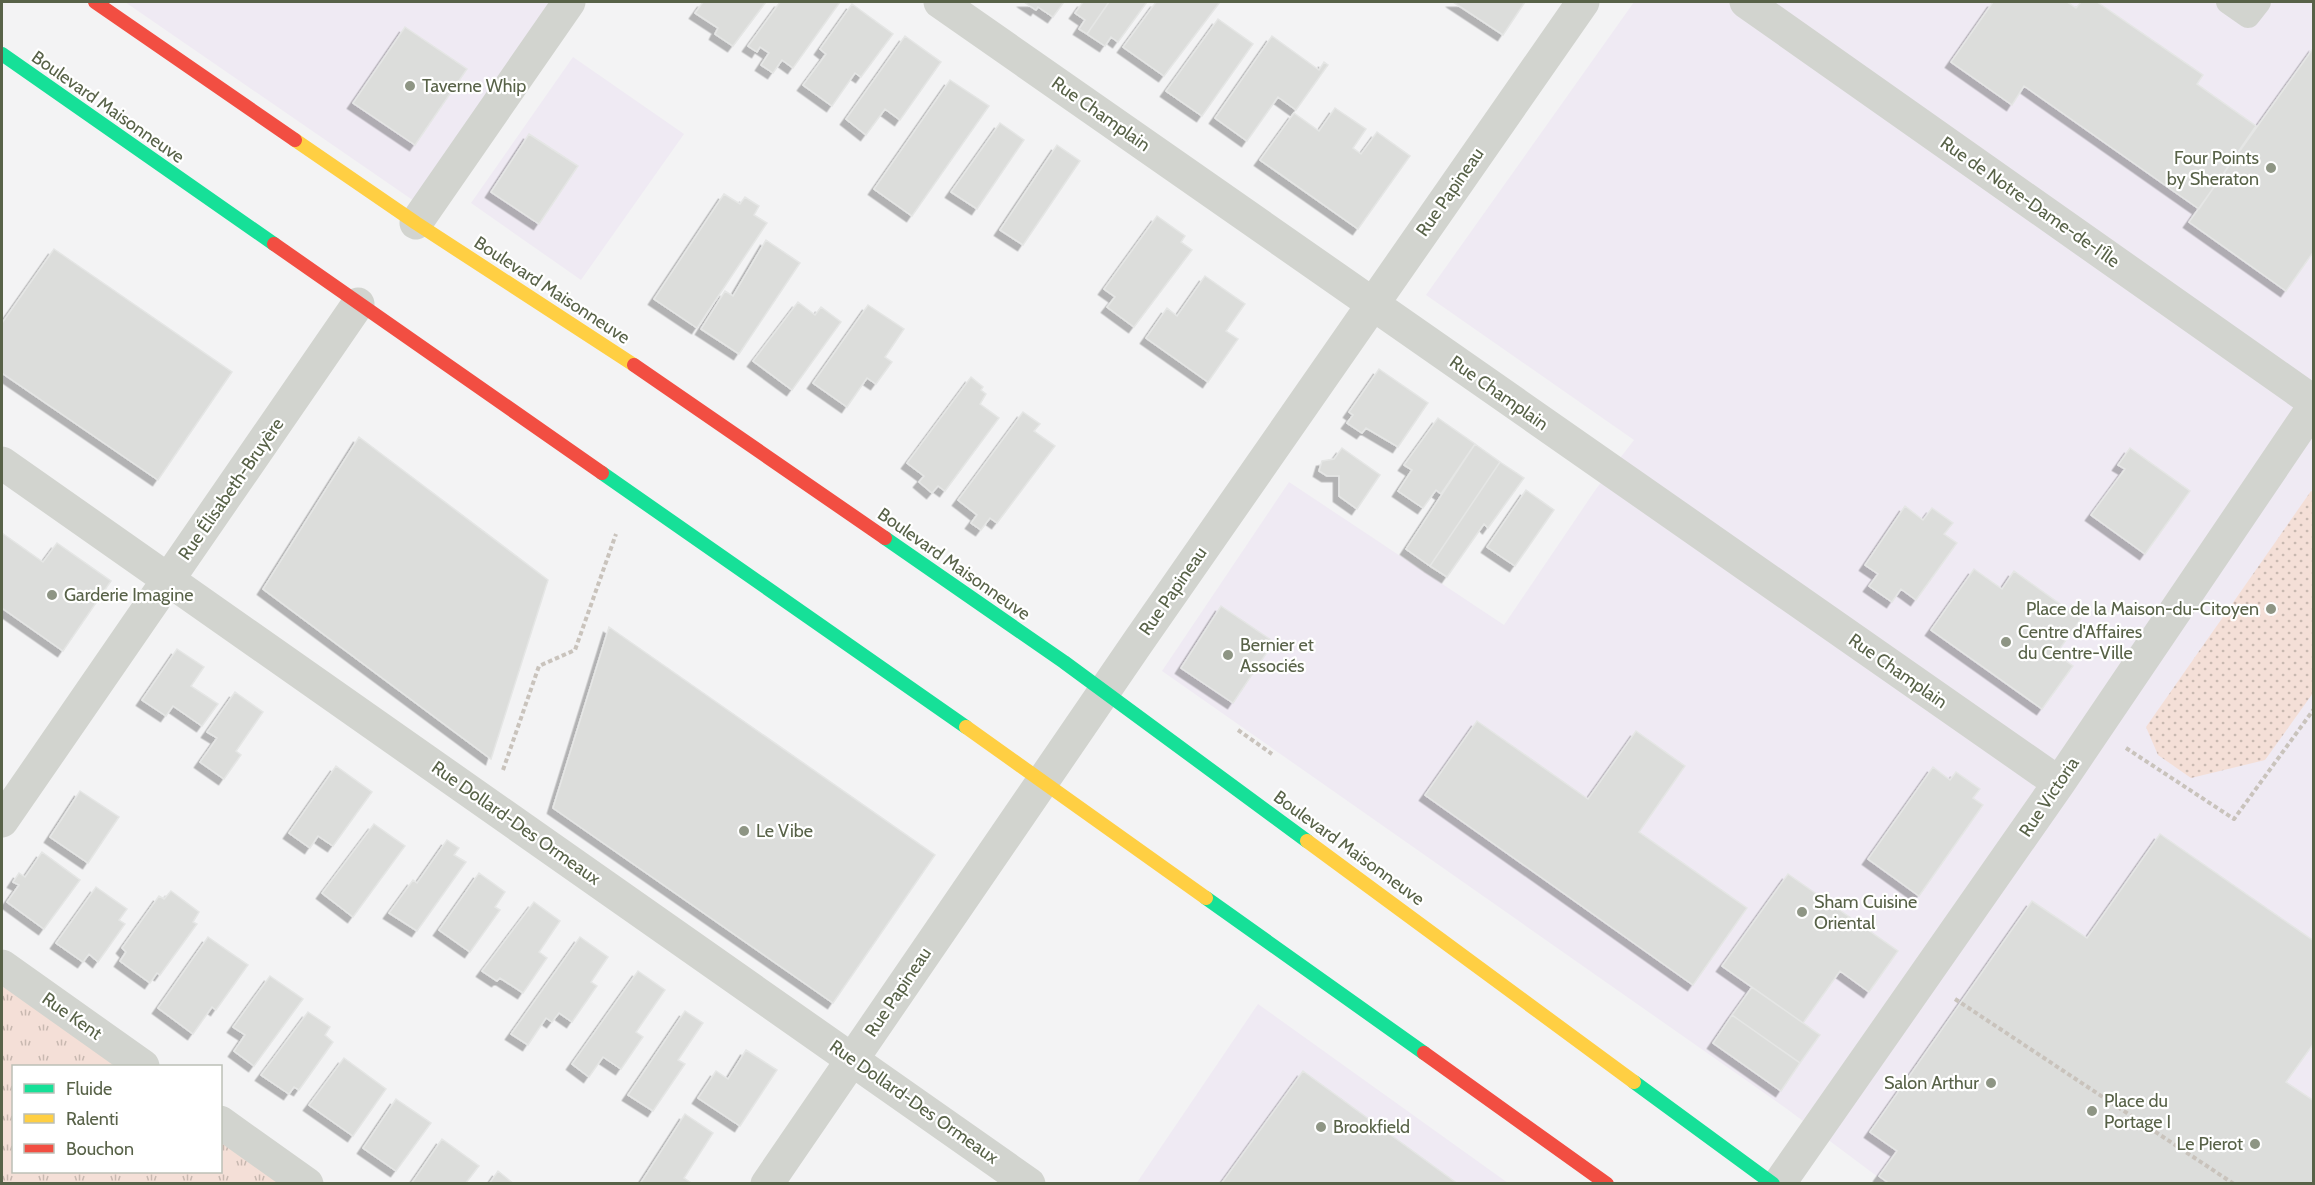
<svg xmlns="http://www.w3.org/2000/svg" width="2315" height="1185" viewBox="0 0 2315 1185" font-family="Cabin,sans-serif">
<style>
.commercial{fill:#efeaf3}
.grass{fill:url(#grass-dots)}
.park{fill:url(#park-tufts)}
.building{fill:#dcdddb;stroke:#e5e6e5;stroke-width:1.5;filter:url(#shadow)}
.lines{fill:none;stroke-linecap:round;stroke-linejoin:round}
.path{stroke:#c9c3bc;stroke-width:4;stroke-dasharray:4.5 3;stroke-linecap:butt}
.lane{stroke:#d2d4cf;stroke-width:24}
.street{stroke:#d2d4cf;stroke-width:33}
.fast{stroke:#16e098;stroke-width:14}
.slow{stroke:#ffcf43;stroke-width:14}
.jam{stroke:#f24e42;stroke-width:14}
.poi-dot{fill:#8e9584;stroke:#fff;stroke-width:2}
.labels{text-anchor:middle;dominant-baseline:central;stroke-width:4.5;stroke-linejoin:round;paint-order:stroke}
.poi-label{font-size:18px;fill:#586248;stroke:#fff;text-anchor:start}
.street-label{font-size:18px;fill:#586248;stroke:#fff}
</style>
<defs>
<pattern id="grass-dots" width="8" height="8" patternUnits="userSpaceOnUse" patternTransform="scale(1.5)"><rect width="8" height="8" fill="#f4dfd7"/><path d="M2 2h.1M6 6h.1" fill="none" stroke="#c8b8b0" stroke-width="1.8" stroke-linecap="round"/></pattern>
<pattern id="park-tufts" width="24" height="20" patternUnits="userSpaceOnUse" patternTransform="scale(1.5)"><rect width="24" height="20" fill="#f4dfd7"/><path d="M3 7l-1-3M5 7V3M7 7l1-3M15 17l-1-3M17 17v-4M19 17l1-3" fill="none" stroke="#c8b8b0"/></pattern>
<filter id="shadow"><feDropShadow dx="-5.5" dy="5.5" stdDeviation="0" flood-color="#0004"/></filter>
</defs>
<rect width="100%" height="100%" fill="#f3f3f4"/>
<path class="commercial" d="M 125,2 L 576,2 L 430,212 Z
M 1634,2 L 2313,2 L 2313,1183 L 1886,1183 L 1787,1109 L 1162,671 L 1289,482 L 1504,625 L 1596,489 L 1634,440 L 1426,295 Z
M 573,57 L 684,134 L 581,280 L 471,203 Z
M 1258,1004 L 1508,1183 L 1136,1184 Z"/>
<path class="grass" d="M 2311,491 L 2314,493 L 2313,693 L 2265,760 L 2191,778 L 2158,755 L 2146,727 Z"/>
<path class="park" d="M 2,966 L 143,1066 L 14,1066 L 14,1172 L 220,1172 L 221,1122 L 307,1183 L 2,1183 Z"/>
<path class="building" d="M 703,2 L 766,2 L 733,46 L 715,34 L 718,28 L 695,13 Z
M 780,2 L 840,2 L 793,68 L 782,60 L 773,73 L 761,65 L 769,53 L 760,47 L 757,52 L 748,46 Z
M 1024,2 L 1064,2 L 1053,17 L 1038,7 L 1036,10 Z
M 1083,2 L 1109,2 L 1087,34 L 1079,29 L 1085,20 L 1075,13 Z
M 1109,2 L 1147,2 L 1118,42 L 1111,37 L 1105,46 L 1087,34 Z
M 1156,2 L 1220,2 L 1164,76 L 1123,47 Z
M 1453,2 L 1525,2 L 1503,35 Z
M 1993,2 L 2067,2 L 2076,8 L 2081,2 L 2097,2 L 2203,75 L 2197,84 L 2256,126 L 2199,209 L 2024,86 L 2012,105 L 1951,62 Z
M 852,4 L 893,34 L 861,77 L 855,73 L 832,106 L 803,85 L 826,54 L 820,49 Z
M 1218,19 L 1253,44 L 1202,116 L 1166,91 Z
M 405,27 L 467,69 L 415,145 L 353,103 Z
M 905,36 L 941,62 L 900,120 L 885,109 L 866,135 L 846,119 Z
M 1272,36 L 1319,70 L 1324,62 L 1328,65 L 1296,110 L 1278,97 L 1247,141 L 1215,118 Z
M 2314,47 L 2314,251 L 2286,291 L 2189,222 Z
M 950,80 L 989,106 L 912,216 L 874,189 Z
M 1335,108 L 1366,129 L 1353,148 L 1361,154 L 1377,132 L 1410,156 L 1358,229 L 1260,160 L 1294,113 L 1319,131 Z
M 1000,123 L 1024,140 L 977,209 L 951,192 Z
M 529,134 L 578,166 L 539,224 L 491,192 Z
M 1057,145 L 1080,161 L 1023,245 L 1000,230 Z
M 724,194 L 740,204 L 745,197 L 759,206 L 754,215 L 767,223 L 697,328 L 654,299 Z
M 1157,216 L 1185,236 L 1181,242 L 1192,250 L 1134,327 L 1107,307 L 1115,297 L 1104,289 Z
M 766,240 L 800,263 L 739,354 L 701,329 L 725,291 L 733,296 Z
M 54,249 L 232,372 L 158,480 L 2,373 L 2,323 Z
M 1205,276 L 1245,304 L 1226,331 L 1238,339 L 1208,382 L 1146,338 L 1167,308 L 1177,316 Z
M 798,302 L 815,315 L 821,307 L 841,322 L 792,390 L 753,361 Z
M 868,305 L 904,329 L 885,357 L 892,362 L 876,384 L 867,378 L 847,407 L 813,383 Z
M 1379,369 L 1428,403 L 1398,447 L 1366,428 L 1362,433 L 1347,423 L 1353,415 L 1349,412 Z
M 971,377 L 983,387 L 981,390 L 986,394 L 980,404 L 999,418 L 945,491 L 938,486 L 932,493 L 919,482 L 924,476 L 907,463 Z
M 1023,412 L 1040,424 L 1034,431 L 1055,446 L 997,523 L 990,518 L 981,530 L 971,523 L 977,515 L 958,500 Z
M 1438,418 L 1475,444 L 1441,494 L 1436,490 L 1423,508 L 1398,491 L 1412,470 L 1404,465 Z
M 359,437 L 548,580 L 491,759 L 263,589 Z
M 1475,444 L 1500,462 L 1430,566 L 1406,549 Z
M 1342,448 L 1380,475 L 1357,509 L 1339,496 L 1339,476 L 1327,476 L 1319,471 L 1322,461 L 1334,459 Z
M 2130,448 L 2190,491 L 2145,554 L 2091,515 L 2125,469 L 2118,465 Z
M 1500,462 L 1524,478 L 1488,528 L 1484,524 L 1447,577 L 1430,566 Z
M 1526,490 L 1554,510 L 1515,566 L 1487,547 Z
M 1905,506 L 1923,520 L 1932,508 L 1953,523 L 1944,534 L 1957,543 L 1916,600 L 1901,589 L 1892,602 L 1869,586 L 1878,574 L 1865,565 Z
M 2,533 L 43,562 L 57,543 L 111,581 L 63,651 L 2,608 Z
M 1974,569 L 2002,589 L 2014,571 L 2081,619 L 2056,654 L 2073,666 L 2042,709 L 1931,630 Z
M 1221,606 L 1274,642 L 1233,703 L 1181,668 Z
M 609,627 L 935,855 L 833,1003 L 553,808 Z
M 177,649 L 204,667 L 191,686 L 218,704 L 202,726 L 173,706 L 166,716 L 142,700 Z
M 235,692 L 263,712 L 236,751 L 241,755 L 224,779 L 200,762 L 217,738 L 207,732 Z
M 1477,721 L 1588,799 L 1636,731 L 1685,766 L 1639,832 L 1747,908 L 1693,985 L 1425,795 Z
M 336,766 L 372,792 L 333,846 L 318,836 L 310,848 L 289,833 Z
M 1933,767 L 1950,780 L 1956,772 L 1980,789 L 1973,798 L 1983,805 L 1919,896 L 1868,859 Z
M 80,791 L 119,817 L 88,863 L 50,837 Z
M 374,824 L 405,846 L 353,917 L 322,893 Z
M 2160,834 L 2314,941 L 2314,1043 L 2286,1082 L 2314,1101 L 2314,1184 L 1890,1184 L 1879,1176 L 1897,1151 L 1870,1132 L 2032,901 L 2087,938 Z
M 447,840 L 459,848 L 454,855 L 466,862 L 417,931 L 389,913 L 413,880 L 417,883 Z
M 42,852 L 80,880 L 44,929 L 7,902 L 19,885 L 13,882 L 19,873 L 25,877 Z
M 479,873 L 505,892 L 495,907 L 500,910 L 470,952 L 439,930 Z
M 1788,874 L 1898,951 L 1869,992 L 1840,971 L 1803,1023 L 1722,966 Z
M 96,887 L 127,909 L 119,920 L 125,924 L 98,962 L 89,954 L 83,962 L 56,943 Z
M 171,891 L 199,912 L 193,922 L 197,924 L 160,975 L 157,973 L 150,983 L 120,961 L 126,952 L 122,948 L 159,896 L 164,899 Z
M 534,902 L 560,921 L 539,952 L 547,958 L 523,993 L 500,978 L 497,981 L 482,971 Z
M 208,937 L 248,965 L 216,1010 L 212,1007 L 193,1034 L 158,1008 Z
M 580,937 L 608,957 L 591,982 L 597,986 L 572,1022 L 559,1013 L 552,1022 L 546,1018 L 528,1045 L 511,1034 Z
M 638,971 L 665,990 L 636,1032 L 643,1037 L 621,1069 L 603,1057 L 589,1077 L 572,1064 Z
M 270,976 L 303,999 L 254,1066 L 234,1051 L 245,1035 L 233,1027 Z
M 1752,987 L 1820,1035 L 1800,1063 L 1732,1015 Z
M 685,1011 L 703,1023 L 678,1060 L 685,1064 L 653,1111 L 628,1095 Z
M 308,1012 L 330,1027 L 325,1035 L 333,1042 L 299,1090 L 294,1087 L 289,1094 L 261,1075 Z
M 1732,1015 L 1800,1063 L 1781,1091 L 1713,1043 Z
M 746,1050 L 777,1070 L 740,1126 L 698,1098 L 716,1071 L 728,1079 Z
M 344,1058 L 386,1089 L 353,1136 L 309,1105 Z
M 1303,1071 L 1458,1184 L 1221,1184 Z
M 396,1099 L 431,1123 L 396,1171 L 363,1148 Z
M 685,1114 L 713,1133 L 684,1178 L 693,1184 L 640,1184 Z
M 442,1139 L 479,1166 L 465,1184 L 411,1184 Z
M 498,1171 L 514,1184 L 489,1184 Z"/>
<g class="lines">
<path class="path" d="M 1238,730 L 1272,754
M 2126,748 L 2234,819 L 2314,709
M 503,770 L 539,666 L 575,650 L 616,534
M 1955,999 L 2234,1184"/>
<path class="lane" d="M 2228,2 L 2248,16 L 2259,2"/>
<path class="street" d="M 940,2 L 2059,783
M 1746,2 L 2314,402
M 416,223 L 569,2
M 2,463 L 1029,1184
M 2,821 L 358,304
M 2,966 L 143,1066
M 220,1122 L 307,1184
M 767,1184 L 1138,642 L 1583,2
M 1779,1184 L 2059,783 L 2314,406"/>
<path class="fast" d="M 2,54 L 274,244
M 602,473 L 966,727
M 885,538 L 1064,662 L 1307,841
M 1206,898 L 1424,1053
M 1634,1082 L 1773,1184"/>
<path class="slow" d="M 295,140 L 416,223 L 634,365
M 966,727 L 1206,898
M 1307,841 L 1634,1082"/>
<path class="jam" d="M 95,2 L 295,140
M 274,244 L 602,473
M 634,365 L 885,538
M 1424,1053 L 1607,1184"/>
</g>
<g class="poi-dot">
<circle cx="410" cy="86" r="6"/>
<circle cx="2271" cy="168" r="6"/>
<circle cx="52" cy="595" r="6"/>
<circle cx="2271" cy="609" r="6"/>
<circle cx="2006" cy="642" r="6"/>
<circle cx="1228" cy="655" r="6"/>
<circle cx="744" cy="831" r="6"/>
<circle cx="1802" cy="912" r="6"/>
<circle cx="1991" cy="1083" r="6"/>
<circle cx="2092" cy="1111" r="6"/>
<circle cx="1321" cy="1127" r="6"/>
<circle cx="2255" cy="1144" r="6"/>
</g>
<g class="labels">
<g class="poi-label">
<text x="422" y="86">Taverne Whip</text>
<text x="2259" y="158" text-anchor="end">Four Points<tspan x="2259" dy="21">by Sheraton</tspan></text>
<text x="64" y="595">Garderie Imagine</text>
<text x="2259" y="609" text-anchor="end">Place de la Maison-du-Citoyen</text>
<text x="2018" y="632">Centre d'Affaires<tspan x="2018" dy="21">du Centre-Ville</tspan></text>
<text x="1240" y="645">Bernier et<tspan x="1240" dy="21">Associés</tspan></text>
<text x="756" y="831">Le Vibe</text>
<text x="1814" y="902">Sham Cuisine<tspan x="1814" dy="21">Oriental</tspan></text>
<text x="1979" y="1083" text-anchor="end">Salon Arthur</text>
<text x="2104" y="1101">Place du<tspan x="2104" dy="21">Portage I</tspan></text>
<text x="1333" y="1127">Brookfield</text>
<text x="2243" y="1144" text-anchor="end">Le Pierot</text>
</g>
<g class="street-label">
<text transform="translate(108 107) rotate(35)">Boulevard Maisonneuve</text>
<text transform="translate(1101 114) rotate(35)">Rue Champlain</text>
<text transform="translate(1450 192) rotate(-55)">Rue Papineau</text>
<text transform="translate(2030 202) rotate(35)">Rue de Notre-Dame-de-I'Île</text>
<text transform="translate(552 290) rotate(33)">Boulevard Maisonneuve</text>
<text transform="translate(1499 393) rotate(35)">Rue Champlain</text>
<text transform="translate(231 489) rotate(-55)">Rue Élisabeth-Bruyère</text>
<text transform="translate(954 564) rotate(35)">Boulevard Maisonneuve</text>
<text transform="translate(1173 591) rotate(-55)">Rue Papineau</text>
<text transform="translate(1898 671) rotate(35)">Rue Champlain</text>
<text transform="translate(2049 797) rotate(-56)">Rue Victoria</text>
<text transform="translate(516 823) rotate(35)">Rue Dollard-Des Ormeaux</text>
<text transform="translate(1349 848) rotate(36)">Boulevard Maisonneuve</text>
<text transform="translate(898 992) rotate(-56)">Rue Papineau</text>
<text transform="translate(72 1016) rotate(35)">Rue Kent</text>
<text transform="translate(914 1102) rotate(35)">Rue Dollard-Des Ormeaux</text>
</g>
</g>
<rect width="2315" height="1185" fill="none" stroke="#586248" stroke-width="6"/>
<rect x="12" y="1065" width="210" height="108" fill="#ffffff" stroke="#bcc0b6" stroke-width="1.5"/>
<rect x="24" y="1084" width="30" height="9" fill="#16e098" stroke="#bcc0b6" stroke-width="1.5"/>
<text x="66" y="1095" font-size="18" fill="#586248">Fluide</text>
<rect x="24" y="1114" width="30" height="9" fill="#ffcf43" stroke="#bcc0b6" stroke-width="1.5"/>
<text x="66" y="1125" font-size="18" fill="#586248">Ralenti</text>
<rect x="24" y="1144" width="30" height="9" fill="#f24e42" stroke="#bcc0b6" stroke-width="1.5"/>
<text x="66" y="1155" font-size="18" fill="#586248">Bouchon</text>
</svg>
